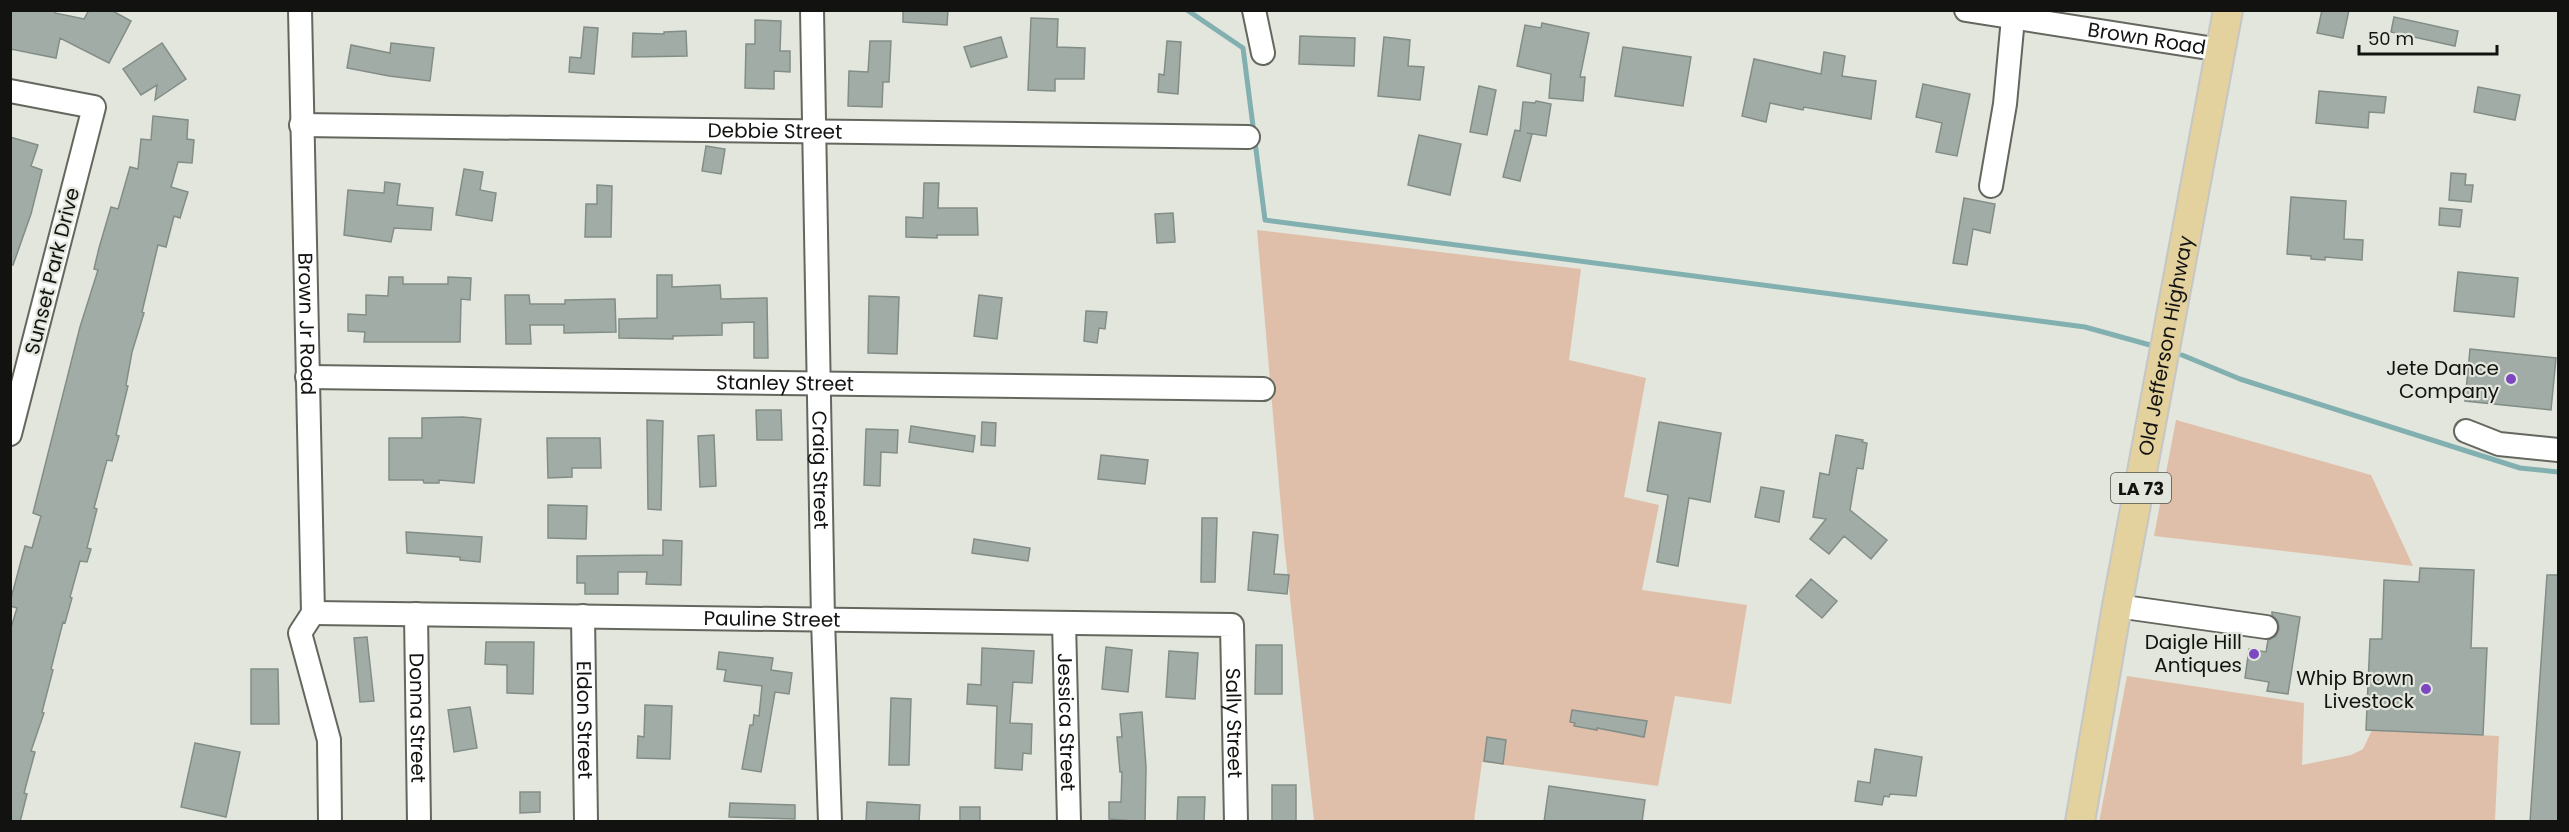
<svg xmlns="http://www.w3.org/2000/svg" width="2569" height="832" viewBox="0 0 2569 832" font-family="Poppins,sans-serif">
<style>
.green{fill:#e0bfaa}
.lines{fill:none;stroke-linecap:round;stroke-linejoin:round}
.stream{stroke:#82afaf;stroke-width:5}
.building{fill:#a2aca6;stroke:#838d87;stroke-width:1.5}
.minor-casing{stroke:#63675e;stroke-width:26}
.major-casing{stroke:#c6c6c6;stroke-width:32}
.minor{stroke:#fff;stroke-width:22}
.major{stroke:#e3d19e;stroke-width:28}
.poi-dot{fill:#7c47bf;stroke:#e2e6dc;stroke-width:2}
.labels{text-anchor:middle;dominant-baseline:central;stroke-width:4.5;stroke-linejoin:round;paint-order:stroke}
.shield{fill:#e2e6dc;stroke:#50524d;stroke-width:1.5}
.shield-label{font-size:18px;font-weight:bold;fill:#121310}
.street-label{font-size:20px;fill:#121310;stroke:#e2e6dc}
.poi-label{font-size:20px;fill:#121310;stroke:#e2e6dc;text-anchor:end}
</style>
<rect width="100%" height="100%" fill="#e2e6dc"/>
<path class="green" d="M 1257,230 L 1581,269 L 1569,360 L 1646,378 L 1624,497 L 1659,505 L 1642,590 L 1747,605 L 1731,704 L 1675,696 L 1658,786 L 1482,762 L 1474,821 L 1314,821 L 1284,542 Z
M 2176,420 L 2371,475 L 2413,566 L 2154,536 Z
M 2127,676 L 2304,703 L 2302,765 L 2351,755 L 2363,749 L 2372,730 L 2499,736 L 2495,821 L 2099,822 Z"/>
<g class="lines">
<path class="stream" d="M 1187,10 L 1243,48 L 1265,220 L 2085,327 L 2150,345
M 2182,355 L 2240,379 L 2520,468 L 2558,472"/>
</g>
<path class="building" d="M 10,10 L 55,10 L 55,13 L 84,19 L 89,10 L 111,10 L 131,21 L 109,63 L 60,38 L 56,58 L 10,49 Z
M 903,10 L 948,10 L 947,25 L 903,22 Z
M 2322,10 L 2349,10 L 2343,38 L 2317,33 Z
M 2394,17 L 2458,31 L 2455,46 L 2391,32 Z
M 1031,18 L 1058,19 L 1057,47 L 1085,48 L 1084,79 L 1055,79 L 1055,91 L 1028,90 Z
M 755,20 L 781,21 L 780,51 L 790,51 L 790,72 L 774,71 L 774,89 L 745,88 L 746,44 L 755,44 Z
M 1542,23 L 1589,33 L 1580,77 L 1585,77 L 1583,101 L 1549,98 L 1551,74 L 1517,66 L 1525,25 L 1541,28 Z
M 584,27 L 598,28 L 594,74 L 569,72 L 570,57 L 581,58 Z
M 686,31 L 687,56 L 632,57 L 633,33 L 664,34 L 664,32 Z
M 1300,36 L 1355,38 L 1354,66 L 1299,64 Z
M 1001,37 L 1007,57 L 971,67 L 964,47 Z
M 1384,37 L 1410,40 L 1408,66 L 1424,67 L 1420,100 L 1378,96 Z
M 870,41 L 891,41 L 889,82 L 883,82 L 882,107 L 848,106 L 849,71 L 868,72 Z
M 1167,41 L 1181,42 L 1178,94 L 1158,92 L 1159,74 L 1164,75 Z
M 162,43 L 186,79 L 155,100 L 157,85 L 141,95 L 123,69 Z
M 391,43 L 434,48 L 430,81 L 389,76 L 347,68 L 351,45 L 390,53 Z
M 1623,47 L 1691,57 L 1683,106 L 1615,96 Z
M 1824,52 L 1845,56 L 1842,76 L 1876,81 L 1871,119 L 1804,107 L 1803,110 L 1770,103 L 1766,122 L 1742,116 L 1754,59 L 1821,74 Z
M 1923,84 L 1970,94 L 1957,156 L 1936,152 L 1942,123 L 1916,117 Z
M 1479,86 L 1496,90 L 1487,135 L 1470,132 Z
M 2478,87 L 2520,95 L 2515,120 L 2474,112 Z
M 2319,91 L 2386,97 L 2384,113 L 2369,112 L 2368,128 L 2316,123 Z
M 1536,101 L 1551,104 L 1546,136 L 1527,133 L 1532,134 L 1520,181 L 1503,177 L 1515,130 L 1520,131 L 1523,102 L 1535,103 Z
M 153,116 L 188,120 L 187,139 L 194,140 L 192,163 L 178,162 L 171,187 L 188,192 L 180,218 L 174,216 L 166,247 L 158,245 L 142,312 L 144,313 L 132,352 L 126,385 L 128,386 L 116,435 L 119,436 L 112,461 L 107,460 L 94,508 L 97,509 L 87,548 L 91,549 L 87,562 L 80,561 L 70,597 L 72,598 L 65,623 L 63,622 L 51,669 L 53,670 L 42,712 L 44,713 L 31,751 L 35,752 L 24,793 L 27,794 L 20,822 L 10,822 L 10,631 L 17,608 L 10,606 L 10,602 L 25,546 L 32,548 L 41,516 L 33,513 L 80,327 L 98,270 L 94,269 L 99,248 L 111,207 L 118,209 L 130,167 L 138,169 L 141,139 L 151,140 Z
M 1419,135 L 1461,144 L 1450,195 L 1408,185 Z
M 10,137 L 38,145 L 31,166 L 42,170 L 31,214 L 13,265 L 10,265 Z
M 706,146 L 725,149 L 721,174 L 702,171 Z
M 464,169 L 483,172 L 480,190 L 496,193 L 492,221 L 456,215 Z
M 2451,173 L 2466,174 L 2465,185 L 2473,185 L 2471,202 L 2449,200 Z
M 385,182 L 400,184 L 397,205 L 433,208 L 431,230 L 394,228 L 391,242 L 344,235 L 348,190 L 384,193 Z
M 924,183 L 939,183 L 938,208 L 977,208 L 978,235 L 937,235 L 937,238 L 906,237 L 906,217 L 923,218 Z
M 597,185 L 612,186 L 611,237 L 585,237 L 586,204 L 597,204 Z
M 2291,197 L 2346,201 L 2344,239 L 2363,240 L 2362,260 L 2325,257 L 2325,260 L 2311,259 L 2311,256 L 2287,254 Z
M 1964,198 L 1995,204 L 1990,233 L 1973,229 L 1967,265 L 1953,263 Z
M 2440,208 L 2462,210 L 2460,227 L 2439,225 Z
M 1173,213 L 1175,242 L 1157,243 L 1155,214 Z
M 2458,272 L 2518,278 L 2514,317 L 2454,311 Z
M 657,275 L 672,275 L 672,287 L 720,285 L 721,299 L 767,298 L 768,358 L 754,358 L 754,322 L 722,323 L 722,335 L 673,336 L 673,339 L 619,338 L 619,319 L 657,318 Z
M 389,277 L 403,277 L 403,284 L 448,284 L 448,277 L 471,278 L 470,300 L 461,299 L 460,342 L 364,342 L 365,332 L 348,331 L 348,314 L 366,315 L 366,295 L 388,296 Z
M 505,295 L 529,295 L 530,304 L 565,304 L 565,300 L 615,299 L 616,332 L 564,333 L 564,325 L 530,325 L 531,344 L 506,344 Z
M 979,295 L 1002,298 L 997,339 L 974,336 Z
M 869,296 L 899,297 L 897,354 L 868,353 Z
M 1086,311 L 1107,312 L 1105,329 L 1099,328 L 1097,343 L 1084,341 Z
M 2470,349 L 2556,358 L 2551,410 L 2465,401 Z
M 756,410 L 781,410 L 782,440 L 757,440 Z
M 463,417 L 481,419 L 474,483 L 439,480 L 439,483 L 424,483 L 423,480 L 389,480 L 389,438 L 422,438 L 422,418 Z
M 647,420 L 663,421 L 661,510 L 648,509 Z
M 982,422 L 996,423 L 995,446 L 981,445 Z
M 1659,422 L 1721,433 L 1710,502 L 1689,498 L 1678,566 L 1657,562 L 1668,495 L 1647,491 Z
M 911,426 L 975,436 L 973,452 L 909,442 Z
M 866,429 L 898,430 L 897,453 L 881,452 L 880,486 L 864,485 Z
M 714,435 L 716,486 L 700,487 L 698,436 Z
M 1836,435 L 1863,440 L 1862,442 L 1867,443 L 1863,469 L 1857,468 L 1850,510 L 1887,540 L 1871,559 L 1844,536 L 1829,554 L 1810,539 L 1826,519 L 1813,517 L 1820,473 L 1829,475 Z
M 547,438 L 600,438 L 601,468 L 572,468 L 572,477 L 548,478 Z
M 1101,455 L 1148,460 L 1145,484 L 1098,479 Z
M 1761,487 L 1784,491 L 1779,522 L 1755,517 Z
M 548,505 L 587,506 L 586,539 L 548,538 Z
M 1202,518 L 1217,518 L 1215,582 L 1201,582 Z
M 406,532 L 482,537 L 480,562 L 460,560 L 460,557 L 407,553 Z
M 1253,532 L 1278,535 L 1274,574 L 1289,575 L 1287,594 L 1248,590 Z
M 974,539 L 1030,548 L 1028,561 L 972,553 Z
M 663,540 L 682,541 L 681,585 L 646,584 L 647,572 L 618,572 L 618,594 L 585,594 L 585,583 L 577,583 L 577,556 L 663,555 Z
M 2420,568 L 2474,570 L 2471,648 L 2487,648 L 2483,735 L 2366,730 L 2370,639 L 2382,639 L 2384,580 L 2419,582 Z
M 2547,575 L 2559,575 L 2559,822 L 2530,822 Z
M 1811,579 L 1837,601 L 1822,618 L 1796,596 Z
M 2272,612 L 2300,617 L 2288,694 L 2267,691 L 2269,682 L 2245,678 L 2249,649 L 2266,652 L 2268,640 L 2276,636 L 2279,629 L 2278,621 L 2272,615 Z
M 367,637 L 374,701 L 360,702 L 354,638 Z
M 486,642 L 534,642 L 533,694 L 507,693 L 507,665 L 485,664 Z
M 1256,645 L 1282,645 L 1282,694 L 1255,694 Z
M 1106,647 L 1132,650 L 1128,692 L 1102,689 Z
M 982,648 L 1034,651 L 1032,683 L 1013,682 L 1010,723 L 1032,724 L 1031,754 L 1023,753 L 1022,770 L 995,768 L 997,706 L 967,704 L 968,684 L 981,685 Z
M 1169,651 L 1198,653 L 1195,699 L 1166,697 Z
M 719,652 L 773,658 L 771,670 L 792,673 L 789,694 L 775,692 L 761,772 L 742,769 L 750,725 L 753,725 L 754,715 L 759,716 L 762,686 L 724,681 L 726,670 L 717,669 Z
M 251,669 L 278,669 L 279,724 L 251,724 Z
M 891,698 L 911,699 L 909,765 L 889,765 Z
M 645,705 L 672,706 L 670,759 L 637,758 L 638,736 L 644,737 Z
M 470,707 L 477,748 L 454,752 L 448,710 Z
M 1572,710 L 1647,721 L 1644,737 L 1597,728 L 1597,730 L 1574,726 L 1575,723 L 1570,722 Z
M 1142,712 L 1146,767 L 1145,822 L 1109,819 L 1109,802 L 1121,802 L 1122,772 L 1120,772 L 1117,737 L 1122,737 L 1120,714 Z
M 1487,737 L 1506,740 L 1503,764 L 1484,761 Z
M 195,743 L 240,752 L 226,817 L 181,807 Z
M 1875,749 L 1922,757 L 1916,796 L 1890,794 L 1889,797 L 1884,796 L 1882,805 L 1855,801 L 1858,781 L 1870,783 Z
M 1272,785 L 1296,785 L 1296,822 L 1272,822 Z
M 1549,786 L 1645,800 L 1642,822 L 1544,822 Z
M 520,792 L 540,792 L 540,812 L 520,813 Z
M 1178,797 L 1205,797 L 1204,822 L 1177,822 Z
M 867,802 L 920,805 L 919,822 L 866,822 Z
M 730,803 L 795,805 L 795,819 L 729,817 Z
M 960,807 L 980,807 L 980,822 L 960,822 Z"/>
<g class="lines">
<g class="minor-casing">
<g id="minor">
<path id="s1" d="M 300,10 L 313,613 L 300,633 L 329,740 L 330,822"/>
<path id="s2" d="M 812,10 L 823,620 L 830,822"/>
<path d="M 1254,10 L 1263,53"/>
<path id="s3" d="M 1966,10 L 2221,50"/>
<path d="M 10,91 L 94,107 L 10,434"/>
<path id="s4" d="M 301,125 L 1248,137"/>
<path d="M 1991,186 L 2005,104 L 2013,18"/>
<path id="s5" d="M 307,377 L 1263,389"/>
<path d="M 2466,431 L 2499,444 L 2558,450"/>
<path d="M 2117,606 L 2266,627"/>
<path id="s6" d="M 313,613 L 1232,625 L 1236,822"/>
<path id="s7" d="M 416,614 L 419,822"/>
<path id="s8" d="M 583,616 L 586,822"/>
<path id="s9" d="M 1064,623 L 1069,822"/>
</g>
</g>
<g class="major-casing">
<g id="major">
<path id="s10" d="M 2080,822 L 2117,606 L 2228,10"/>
</g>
</g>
<use href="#minor" class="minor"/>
<use href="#major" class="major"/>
</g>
<g class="poi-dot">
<circle cx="2511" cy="379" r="6"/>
<circle cx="2254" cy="654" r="6"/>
<circle cx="2426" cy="689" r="6"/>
</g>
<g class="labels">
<rect class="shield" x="2111" y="473" width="60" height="30" rx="4.5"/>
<g class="shield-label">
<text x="2141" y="488">LA 73</text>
</g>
<g class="street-label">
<text stroke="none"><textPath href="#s3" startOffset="183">Brown Road</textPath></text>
<text stroke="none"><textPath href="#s4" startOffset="474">Debbie Street</textPath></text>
<text transform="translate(52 271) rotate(-76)">Sunset Park Drive</text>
<text stroke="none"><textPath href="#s1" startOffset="314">Brown Jr Road</textPath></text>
<text stroke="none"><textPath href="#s10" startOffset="484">Old Jefferson Highway</textPath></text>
<text stroke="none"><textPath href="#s5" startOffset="478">Stanley Street</textPath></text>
<text stroke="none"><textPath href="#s2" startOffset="460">Craig Street</textPath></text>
<text stroke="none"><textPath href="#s6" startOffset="459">Pauline Street</textPath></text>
<text stroke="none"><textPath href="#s7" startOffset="104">Donna Street</textPath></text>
<text stroke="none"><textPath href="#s8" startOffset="104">Eldon Street</textPath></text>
<text stroke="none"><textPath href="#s9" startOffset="99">Jessica Street</textPath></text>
<text stroke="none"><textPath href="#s6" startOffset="1017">Sally Street</textPath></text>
</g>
<g class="poi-label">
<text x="2499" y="368">Jete Dance<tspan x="2499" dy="23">Company</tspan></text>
<text x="2242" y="642">Daigle Hill<tspan x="2242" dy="23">Antiques</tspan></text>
<text x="2414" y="678">Whip Brown<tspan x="2414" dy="23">Livestock</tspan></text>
</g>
</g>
<rect width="2569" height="832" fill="none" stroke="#121310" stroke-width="24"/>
<path d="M2359 45v9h138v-9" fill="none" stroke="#121310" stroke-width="3"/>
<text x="2368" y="45" font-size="18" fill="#121310" stroke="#e2e6dc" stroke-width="4.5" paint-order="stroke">50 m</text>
</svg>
